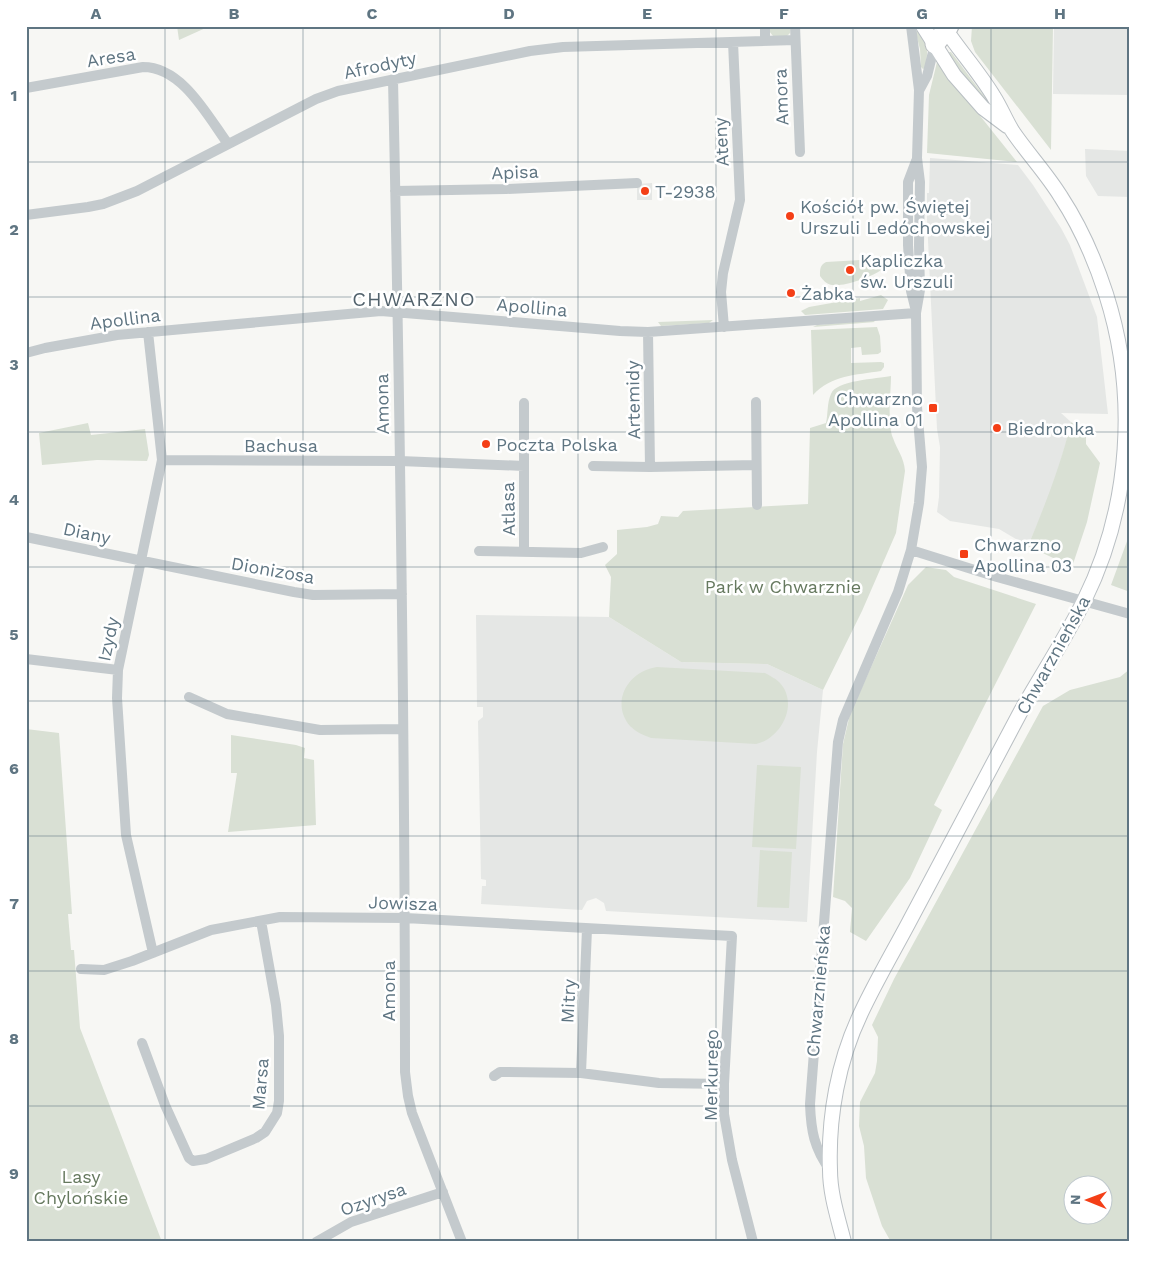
<svg xmlns="http://www.w3.org/2000/svg" width="1156" height="1268" viewBox="0 0 1156 1268" font-family="'Work Sans',sans-serif">
<style>
.built{fill:#e5e7e5}
.green{fill:#d9e0d4;fill-rule:evenodd}
.lines{fill:none;stroke-linecap:round;stroke-linejoin:round}
.secondary-casing{stroke:#b9bfc3;stroke-width:16}
.highway-casing{stroke:#b9bdc0;stroke-width:21}
.street{stroke:#c4cacd;stroke-width:10}
.secondary{stroke:#fff;stroke-width:14}
.highway{stroke:#fff;stroke-width:19}
.grid{fill:none;stroke:#5f7582;stroke-width:1;stroke-opacity:0.55}
.poi-dot{fill:#f43f17;stroke:#fff;stroke-width:2}
.labels{text-anchor:middle;dominant-baseline:central;stroke-width:5;stroke-linejoin:round;paint-order:stroke}
.street-label{font-size:18px;fill:#5f7582;stroke:#fff}
.poi-label{font-size:18px;fill:#5f7582;stroke:#fff;text-anchor:start}
.park-label{font-size:18px;fill:#66795f;stroke:#fff}
.quarter-label{font-size:20px;letter-spacing:1px;fill:#52626c;stroke:#fff}
.neatline{fill:none;stroke:#5f7582;stroke-width:2}
.grid-label{font-size:16px;text-anchor:middle;font-weight:bold;fill:#5f7582}
</style>
<rect width="100%" height="100%" fill="#f7f7f4"/>
<path class="built" d="M 1054,26 L 1130,26 L 1130,95 L 1053,94 Z
M 1085,149 L 1130,151 L 1130,197 L 1098,196 L 1086,176 Z
M 930,158 L 1018,165 L 1033,185 L 1061,228 L 1070,245 L 1097,317 L 1108,414 L 1061,413 L 1071,422 L 1066,443 L 1052,490 L 1028,546 L 999,529 L 950,521 L 937,512 L 939,497 L 940,447 L 937,429 L 927,219 L 927,193 L 929,193 Z
M 652,183 L 652,200 L 637,200 L 637,184 Z
M 476,615 L 609,617 L 681,662 L 767,664 L 823,690 L 817,752 L 807,922 L 606,911 L 604,903 L 596,898 L 587,901 L 582,910 L 481,904 L 482,886 L 486,886 L 486,880 L 481,879 L 478,721 L 483,717 L 483,707 L 477,707 Z"/>
<path class="green" d="M 177,26 L 210,26 L 179,40 Z
M 768,26 L 790,26 L 790,33 L 787,36 L 773,36 L 769,31 Z
M 972,26 L 1053,26 L 1051,150 L 975,52 L 971,41 Z
M 915,30 C 930,41 928,52 925,68 L 923,69 L 921,67 L 920,49 Z
M 949,52 L 951,52 L 996,112 C 979,94 955,76 949,52 Z
M 937,62 L 1017,162 L 927,153 L 929,95 Z
M 881,256 L 881,270 C 872,277 844,287 832,285 C 826,284 823,280 820,276 C 820,269 820,265 826,262 L 878,259 Z
M 881,295 L 888,300 L 883,309 L 805,315 L 801,311 L 809,307 L 860,298 L 860,301 Z
M 713,320 L 709,323 L 661,326 L 658,322 Z
M 872,320 L 875,322 L 813,327 L 817,325 Z
M 877,327 L 880,336 L 881,352 L 878,354 L 862,355 L 861,347 L 851,348 L 851,363 L 881,362 L 884,363 L 884,367 L 881,371 C 856,375 831,375 813,395 L 811,330 Z
M 891,376 C 891,391 887,425 893,438 C 897,450 904,457 905,471 L 896,533 L 862,611 L 823,690 L 767,664 L 681,662 L 609,617 L 611,577 L 605,565 L 617,554 L 617,530 L 647,527 L 658,524 L 661,516 L 678,517 L 683,511 L 808,504 L 810,428 L 826,423 C 828,414 827,402 831,394 C 836,380 877,379 891,376 Z
M 1071,422 L 1086,433 L 1086,444 L 1100,463 L 1087,522 L 1072,567 L 1028,546 C 1045,505 1061,465 1071,422 Z
M 88,423 L 91,435 L 145,429 L 149,455 L 147,461 L 97,460 L 42,465 L 39,433 Z
M 1130,533 L 1130,592 L 1111,585 Z
M 926,567 L 946,570 L 954,577 L 1036,604 L 934,805 L 942,810 L 910,878 L 866,941 L 850,932 L 852,908 L 845,901 L 833,897 L 843,744 L 850,714 L 908,585 Z
M 657,667 L 765,673 C 770,676 775,678 779,682 C 800,703 781,739 756,744 L 651,738 C 643,735 636,732 630,726 C 610,702 628,671 657,667 Z
M 1130,669 L 1130,1242 L 891,1242 L 882,1226 L 866,1178 L 864,1146 L 859,1126 L 860,1102 L 875,1073 L 877,1061 L 878,1037 L 872,1025 L 894,979 L 1043,706 L 1070,690 L 1120,677 ZM 1074,1186 L 1104,1186 L 1104,1216 L 1074,1216 Z
M 26,729 L 59,733 L 72,914 L 68,914 L 71,950 L 74,950 L 80,1028 L 162,1242 L 26,1242 Z
M 231,735 L 296,745 L 305,748 L 304,758 L 314,760 L 316,825 L 228,832 L 237,773 L 231,773 Z
M 757,765 L 801,767 L 796,849 L 752,847 Z
M 760,850 L 792,852 L 789,908 L 757,907 Z"/>
<g class="lines">
<g class="secondary-casing">
<path id="secondary" d="M 923,26 L 954,75 L 983,108 L 1007,126
M 844,1242 C 838,1218 830,1194 830,1170 C 828,1117 838,1061 861,1013 C 875,983 892,954 908,924 C 946,853 983,782 1021,711 C 1042,674 1065,639 1084,601 C 1131,506 1138,394 1106,294 C 1095,260 1080,226 1061,197 C 1047,174 1028,154 1013,132 C 1006,121 1001,108 994,97 C 979,72 959,50 943,26"/>
</g>
<g class="highway-casing">
<path id="highway" d="M 935,44 L 949,26"/>
</g>
<path class="street" d="M 765,26 L 765,40
M 795,26 L 800,152
M 393,79 C 400,410 405,741 405,1072 L 408,1096 L 412,1113 L 462,1242
M 26,88 L 143,67 C 182,67 207,115 228,144
M 920,89 L 927,76 L 935,44
M 395,191 L 506,189 L 637,183
M 26,215 L 88,207 L 103,204 L 137,191 L 316,99 L 338,91 L 530,51 L 563,47 L 795,40
M 915,307 L 911,291 L 908,245 L 908,182 L 916,161
M 724,327 L 721,292 L 723,273 L 740,200 L 733,42
M 148,332 L 162,460 L 118,670 L 117,698 L 126,835 L 153,953
M 648,332 L 650,467
M 26,353 L 45,348 L 117,335 L 381,311 L 620,331 L 648,332 L 916,313
M 756,402 L 757,505
M 524,403 L 524,551
M 162,460 L 400,461 L 524,466
M 593,466 L 650,467 L 756,465
M 26,537 L 294,592 L 313,595 L 402,594
M 911,550 L 997,577 L 1130,614
M 479,551 L 581,553 L 603,547
M 26,659 L 118,670
M 189,697 L 227,714 L 320,730 L 402,729
M 81,969 L 104,970 L 132,961 L 211,930 L 280,917 L 405,918 L 732,936 L 724,1084 L 724,1114 L 732,1160 L 753,1242
M 142,1043 L 165,1105 L 189,1158 L 193,1161 L 206,1159 L 256,1138 L 265,1132 L 277,1113 L 279,1101 L 279,1036 L 276,1005 L 261,921
M 581,1073 L 587,929
M 494,1076 L 500,1072 L 581,1073 L 659,1083 L 724,1084
M 830,1170 C 814,1148 811,1131 810,1104 L 838,742 L 843,720 L 898,592 L 911,550 L 919,503 L 922,467 L 917,407 L 916,313 L 920,290 L 919,245 L 920,182 L 917,158 L 919,90 L 911,26
M 316,1242 L 351,1222 L 443,1192"/>
<use href="#secondary" class="secondary"/>
<use href="#highway" class="highway"/>
</g>
<path class="grid" d="M 165,26 L 165,1242M 303,26 L 303,1242M 440,26 L 440,1242M 578,26 L 578,1242M 716,26 L 716,1242M 853,26 L 853,1242M 991,26 L 991,1242M 26,162 L 1130,162M 26,297 L 1130,297M 26,432 L 1130,432M 26,567 L 1130,567M 26,701 L 1130,701M 26,836 L 1130,836M 26,971 L 1130,971M 26,1106 L 1130,1106"/>
<g class="poi-dot">
<circle cx="645" cy="191" r="5"/>
<circle cx="790" cy="216" r="5"/>
<circle cx="850" cy="270" r="5"/>
<circle cx="791" cy="293" r="5"/>
<rect x="928" y="403" width="10" height="10" rx="2.5"/>
<circle cx="997" cy="428" r="5"/>
<circle cx="486" cy="444" r="5"/>
<rect x="959" y="549" width="10" height="10" rx="2.5"/>
</g>
<g class="labels">
<g class="street-label">
<text transform="translate(111 57) rotate(-9)">Aresa</text>
<text transform="translate(380 65) rotate(-12)">Afrodyty</text>
<text transform="translate(781 97) rotate(-92)">Amora</text>
<text transform="translate(721 142) rotate(-93)">Ateny</text>
<text transform="translate(515 172) rotate(-2)">Apisa</text>
<text transform="translate(532 307) rotate(5)">Apollina</text>
<text transform="translate(125 319) rotate(-7)">Apollina</text>
<text transform="translate(633 400) rotate(-91)">Artemidy</text>
<text transform="translate(382 404) rotate(-91)">Amona</text>
<text x="281" y="445">Bachusa</text>
<text transform="translate(508 509) rotate(-91)">Atlasa</text>
<text transform="translate(87 533) rotate(12)">Diany</text>
<text transform="translate(273 570) rotate(10)">Dionizosa</text>
<text transform="translate(108 639) rotate(-78)">Izydy</text>
<text transform="translate(1053 655) rotate(-61)">Chwarznieńska</text>
<text transform="translate(403 903) rotate(2)">Jowisza</text>
<text transform="translate(388 991) rotate(-90)">Amona</text>
<text transform="translate(818 991) rotate(-85)">Chwarznieńska</text>
<text transform="translate(568 1001) rotate(-87)">Mitry</text>
<text transform="translate(711 1075) rotate(-89)">Merkurego</text>
<text transform="translate(260 1084) rotate(-85)">Marsa</text>
<text transform="translate(373 1199) rotate(-19)">Ozyrysa</text>
</g>
<g class="poi-label">
<text x="655" y="191">T-2938</text>
<text x="800" y="206">Kościół pw. Świętej<tspan x="800" dy="21">Urszuli Ledóchowskej</tspan></text>
<text x="860" y="260">Kapliczka<tspan x="860" dy="21">św. Urszuli</tspan></text>
<text x="801" y="293">Żabka</text>
<text x="923" y="398" text-anchor="end">Chwarzno<tspan x="923" dy="21">Apollina 01</tspan></text>
<text x="1007" y="428">Biedronka</text>
<text x="496" y="444">Poczta Polska</text>
<text x="974" y="544">Chwarzno<tspan x="974" dy="21">Apollina 03</tspan></text>
</g>
<g class="park-label">
<text x="783" y="586">Park w Chwarznie</text>
<text x="81" y="1176">Lasy<tspan x="81" dy="21">Chylońskie</tspan></text>
</g>
<g class="quarter-label">
<text x="414" y="299">CHWARZNO</text>
</g>
</g>
<rect width="1156" height="1268" fill="none" stroke="#ffffff" stroke-width="55"/>
<g transform="translate(1088 1200) rotate(271)"><circle r="24" fill="#ffffff" stroke="#bfc8cd"/>
<path d="M0-4L9 19L0 12L-9 19Z" fill="#f43f17"/>
<text y="-8" font-size="14" font-weight="bold" text-anchor="middle" fill="#5f7582">N</text>
</g>
<rect x="28" y="28" width="1100" height="1212" class="neatline"/>
<g class="grid-label">
<text x="96" y="19">A</text>
<text x="234" y="19">B</text>
<text x="372" y="19">C</text>
<text x="509" y="19">D</text>
<text x="647" y="19">E</text>
<text x="784" y="19">F</text>
<text x="922" y="19">G</text>
<text x="1060" y="19">H</text>
<text x="14" y="101">1</text>
<text x="14" y="235">2</text>
<text x="14" y="370">3</text>
<text x="14" y="505">4</text>
<text x="14" y="640">5</text>
<text x="14" y="774">6</text>
<text x="14" y="909">7</text>
<text x="14" y="1044">8</text>
<text x="14" y="1179">9</text>
</g>
</svg>
